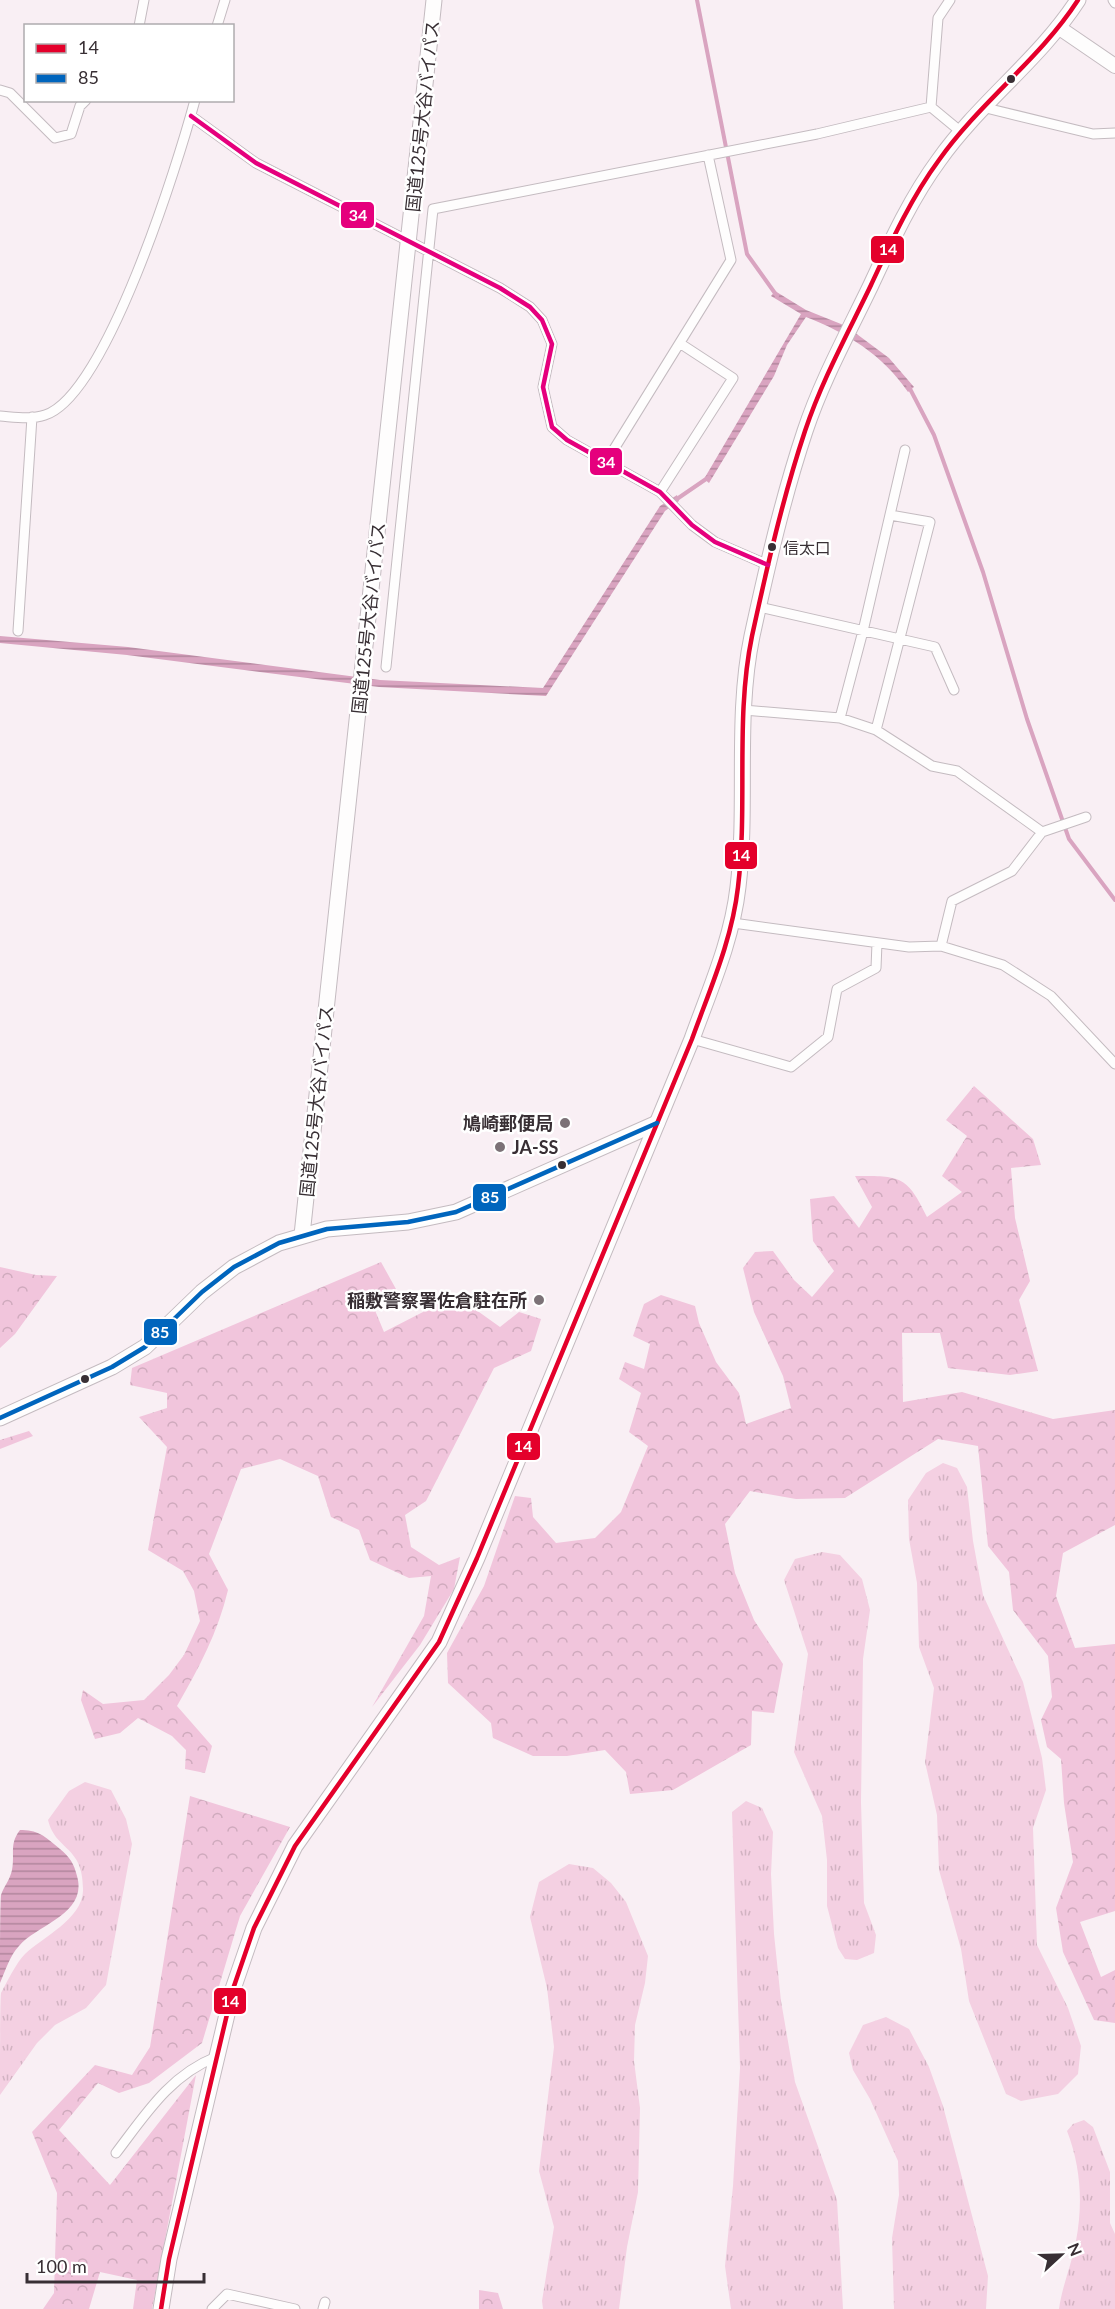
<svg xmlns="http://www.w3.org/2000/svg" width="1115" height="2309" viewBox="0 0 1115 2309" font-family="Lato,'Noto Sans JP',sans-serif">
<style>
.grass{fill:url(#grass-tufts)}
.forest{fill:url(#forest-crowns)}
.water{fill:url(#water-rules)}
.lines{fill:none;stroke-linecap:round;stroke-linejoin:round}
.stream{stroke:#d9a4c0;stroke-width:4}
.minor-casing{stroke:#c4bbc0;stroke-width:11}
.secondary-casing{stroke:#c4bbc0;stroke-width:16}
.primary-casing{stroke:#c4bbc0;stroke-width:17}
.trunk-casing{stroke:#c4bbc0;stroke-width:17}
.minor{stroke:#fefdfd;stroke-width:9}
.secondary{stroke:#fefdfd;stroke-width:14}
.primary{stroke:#fefdfd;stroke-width:15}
.trunk{stroke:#fefdfd;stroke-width:15}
.bus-1-casing{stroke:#fff;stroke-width:9}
.bus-2-casing{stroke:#fff;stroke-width:9}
.bus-3-casing{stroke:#fff;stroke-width:9}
.bus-1{stroke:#e4002b;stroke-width:4.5}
.bus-2{stroke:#0065bd;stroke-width:4.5}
.bus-3{stroke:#e5007d;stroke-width:4.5}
.bus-dot{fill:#382f34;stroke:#fff;stroke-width:2}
.poi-dot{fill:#7c7277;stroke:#fff;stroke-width:2}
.labels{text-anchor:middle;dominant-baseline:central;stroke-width:5;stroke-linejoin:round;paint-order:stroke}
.bus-label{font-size:16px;fill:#382f34;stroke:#fff;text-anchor:start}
.street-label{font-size:18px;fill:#382f34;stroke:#fff}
.poi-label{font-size:18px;font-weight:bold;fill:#382f34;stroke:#fff;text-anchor:end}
.line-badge{stroke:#fff;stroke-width:2}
.badge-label{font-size:16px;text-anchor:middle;font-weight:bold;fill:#fff}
</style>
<defs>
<pattern id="grass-tufts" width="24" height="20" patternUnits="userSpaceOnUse" patternTransform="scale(1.5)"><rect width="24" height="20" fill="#f4d0e2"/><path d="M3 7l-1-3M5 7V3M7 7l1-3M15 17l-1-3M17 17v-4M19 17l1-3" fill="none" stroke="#d2b3c2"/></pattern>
<pattern id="forest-crowns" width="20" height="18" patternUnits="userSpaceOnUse" patternTransform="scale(1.5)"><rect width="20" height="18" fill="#f1c5dc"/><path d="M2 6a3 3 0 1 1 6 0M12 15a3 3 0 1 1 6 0" fill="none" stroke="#cfaabd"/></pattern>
<pattern id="water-rules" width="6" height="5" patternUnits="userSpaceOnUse" patternTransform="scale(1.5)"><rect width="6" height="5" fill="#d9a4c0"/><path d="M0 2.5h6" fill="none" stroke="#b1869d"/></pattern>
</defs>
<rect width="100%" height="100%" fill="#f9eff4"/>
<path class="grass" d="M 943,1463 L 957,1468 L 967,1487 L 973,1541 L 983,1595 L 1023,1682 L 1042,1758 L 1046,1790 L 1033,1828 L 1037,1945 L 1068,2008 L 1081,2046 L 1078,2074 L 1058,2094 L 1021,2101 L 1006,2094 L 969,2001 L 961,1949 L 939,1870 L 937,1815 L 925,1762 L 934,1688 L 919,1647 L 917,1583 L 909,1539 L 908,1500 L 926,1473 Z
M 822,1552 L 840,1555 L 862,1579 L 870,1610 L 863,1659 L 861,1802 L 864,1903 L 876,1935 L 874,1953 L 857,1960 L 845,1959 L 838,1948 L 827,1906 L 827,1860 L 822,1816 L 794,1752 L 808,1654 L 784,1580 L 795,1559 Z
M 85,1782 L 111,1790 L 126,1819 L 132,1844 L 106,1985 L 86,2008 L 55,2025 L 37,2043 L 0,2095 C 0,2078 0,2002 1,1993 C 7,1982 16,1963 25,1954 C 43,1937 82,1919 83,1891 C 84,1845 56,1852 48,1820 L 69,1791 Z
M 746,1801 L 762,1808 L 773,1832 L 771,1874 L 774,1934 L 781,2001 L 795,2082 L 837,2200 L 843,2309 L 731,2309 L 725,2266 L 733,2186 L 740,2068 L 732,1812 Z
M 569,1864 L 593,1868 L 611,1883 L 626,1902 L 648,1956 L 645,1983 L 635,2025 L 634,2061 L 640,2108 L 638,2192 L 627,2247 L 619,2309 L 543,2309 L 542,2301 L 554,2227 L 539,2171 L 554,2047 L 547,1988 L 530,1917 L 539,1882 Z
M 886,2017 L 909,2029 L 929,2067 L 943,2106 L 988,2276 L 986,2309 L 894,2309 L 892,2238 L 899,2195 L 898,2161 L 870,2099 L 853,2070 L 849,2053 L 863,2025 Z
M 1084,2120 L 1093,2127 L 1110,2172 L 1110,2223 L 1115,2234 L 1115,2309 L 1059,2309 C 1062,2286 1072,2264 1076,2241 C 1083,2204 1081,2167 1067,2131 L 1073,2124 Z"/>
<path class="forest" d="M 974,1086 L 1033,1139 L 1041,1165 L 1011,1168 L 1015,1218 L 1030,1281 L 1019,1300 L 1038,1371 L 1010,1375 L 948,1368 L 940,1333 L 902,1333 L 903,1402 L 962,1392 L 1053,1419 L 1115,1410 L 1115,1525 L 1063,1553 L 1056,1596 L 1075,1648 L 1115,1644 L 1115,1911 L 1080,1922 L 1101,1977 L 1115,1970 L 1115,2023 L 1094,2020 L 1063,1952 L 1056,1908 L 1073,1862 L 1064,1803 L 1061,1759 L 1047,1747 L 1041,1720 L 1052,1697 L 1048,1656 L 1013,1610 L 1009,1572 L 988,1546 L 978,1446 L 938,1439 L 845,1498 L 796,1499 L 750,1491 L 725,1524 L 735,1573 L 754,1620 L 783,1664 L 774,1713 L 752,1711 L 751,1745 L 673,1790 L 630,1794 L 626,1772 L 605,1750 L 567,1756 L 533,1756 L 493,1738 L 491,1723 L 448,1683 L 447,1653 L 484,1586 L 515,1496 L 531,1498 L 533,1517 L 556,1543 L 595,1538 L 621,1512 L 648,1446 L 629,1432 L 641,1393 L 619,1379 L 625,1362 L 644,1369 L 650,1344 L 633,1336 L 644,1304 L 661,1295 L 695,1306 L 699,1323 L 716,1362 L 739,1393 L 746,1424 L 791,1408 L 783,1376 L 754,1312 L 743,1268 L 755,1252 L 773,1251 L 794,1280 L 812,1297 L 834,1271 L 813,1241 L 810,1199 L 834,1196 L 859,1228 L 872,1207 L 855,1176 C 900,1176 907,1175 927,1217 L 962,1192 L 942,1176 L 967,1136 L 946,1120 Z
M 381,1262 L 396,1289 L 374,1308 L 384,1332 L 423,1312 L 426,1292 L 458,1297 L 500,1327 L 519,1312 L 541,1319 L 531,1351 L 494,1368 L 426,1501 L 405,1515 L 411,1547 L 439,1565 L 460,1557 L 454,1589 L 420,1645 L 372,1707 L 424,1616 L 431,1576 L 409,1578 L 370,1560 L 359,1530 L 331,1517 L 318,1476 L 280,1459 L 241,1469 L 209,1554 L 228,1590 C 218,1632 199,1668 177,1706 L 212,1746 L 205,1773 L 185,1769 L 186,1750 L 172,1736 L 138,1718 L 120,1733 L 95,1739 L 81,1700 L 83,1690 L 103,1704 L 144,1700 L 169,1675 L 184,1655 L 200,1621 L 194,1591 L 183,1571 L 148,1550 L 167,1447 L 139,1417 L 167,1408 L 167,1393 L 130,1385 L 132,1368 Z
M 0,1267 L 36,1275 L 57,1276 L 15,1334 L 0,1348 Z
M 29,1431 L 33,1436 L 0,1449 L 0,1440 Z
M 190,1796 L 290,1827 L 240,1916 L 202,2043 L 149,2083 L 119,2093 L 98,2083 L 59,2130 L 110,2185 L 196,2075 L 152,2309 L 133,2309 L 137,2280 L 100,2272 L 89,2309 L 43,2309 L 54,2293 L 57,2193 L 32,2132 L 95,2065 L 132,2075 L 150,2047 Z
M 479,2290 L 498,2293 L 503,2309 L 479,2309 Z"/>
<path class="water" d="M 775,291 L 806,310 L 846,326 L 889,358 L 914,387 L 908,392 C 882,354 847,333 806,317 L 787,345 L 774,376 L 709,483 L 704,479 L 801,314 L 771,296 Z
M 677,495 L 679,501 L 665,511 L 546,696 L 379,687 L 127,655 L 0,643 L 0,636 L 128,647 L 380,680 L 543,688 L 660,506 Z
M 20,1830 C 38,1829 47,1838 60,1849 C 70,1857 74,1864 77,1876 C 88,1914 38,1924 19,1946 C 10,1955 5,1972 0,1983 C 0,1967 0,1907 1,1895 C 4,1886 10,1880 12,1870 C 15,1854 9,1844 20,1830 Z"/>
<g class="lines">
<path class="stream" d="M 697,0 L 747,254 L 777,296
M 908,385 L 934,435 L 983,572 L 1027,719 L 1069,839 L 1115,900
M 674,501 L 709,477"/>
<g class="minor-casing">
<path id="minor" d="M 1113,0 L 1115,3
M 139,26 L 144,0
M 217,26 L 225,0
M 0,90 L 10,93 L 55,138 L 71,134 L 80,106 L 86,100
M 931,107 L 938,18 L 950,0
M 982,107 L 1093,134 L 1115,133
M 191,116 L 256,163 L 500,288 L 530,307 L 542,320 L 552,344 L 543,387 L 552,427 L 567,440 L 660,492 L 692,525 L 715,542 L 768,565
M 0,416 C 14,417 31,420 45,415 C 106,396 178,163 195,100
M 606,462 L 731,260 L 708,155
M 660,492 L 733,378 L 681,344
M 759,607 L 935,647 L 954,690
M 18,631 L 32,417
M 386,667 L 433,209 L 817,134 L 931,107 L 960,131
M 744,710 L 840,718 L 876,730 L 932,766 L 957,771 L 1042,832 L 1086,817
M 840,718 L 863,631 L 905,450
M 876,730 L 930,522 L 890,515
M 733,923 L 909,947 L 941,946 L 1003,965 L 1051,996 L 1115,1064
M 941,946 L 952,901 L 1012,871 L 1042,832
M 692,1039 L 791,1067 L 828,1037 L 837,989 L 876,968 L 877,943
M 116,2153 C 145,2115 170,2075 216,2057
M 212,2309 L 227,2294 L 295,2309
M 323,2309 L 325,2302"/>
</g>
<g class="secondary-casing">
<path id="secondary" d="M 1058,27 L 1115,66"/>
</g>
<g class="primary-casing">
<path id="primary" d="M 0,1418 L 112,1367 L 145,1347 L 202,1292 L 234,1267 L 279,1243 L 327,1229 L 408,1222 L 456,1212 L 657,1123"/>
</g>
<g class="trunk-casing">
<path id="trunk" d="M 302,1235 L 434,0
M 161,2309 L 169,2259 L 233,1989 L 254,1928 L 295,1846 L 439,1642 L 477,1558 L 692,1039 C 710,989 732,940 738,887 C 748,804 735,718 752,636 C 767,567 783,497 805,431 C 822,380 848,333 871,285 C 891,242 911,198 939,160 C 980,102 1040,59 1078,0"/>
</g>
<use href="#minor" class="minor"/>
<use href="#secondary" class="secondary"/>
<use href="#primary" class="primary"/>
<use href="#trunk" class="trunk"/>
<g class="bus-1-casing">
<path id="bus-1" d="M 161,2309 L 169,2259 L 233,1989 L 254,1928 L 295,1846 L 439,1642 L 477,1558 L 692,1039 C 710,989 732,940 738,887 C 748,804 735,718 752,636 C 767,567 783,497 805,431 C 822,380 848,333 871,285 C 891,242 911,198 939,160 C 980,102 1040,59 1078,0"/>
</g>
<g class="bus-2-casing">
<path id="bus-2" d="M 0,1418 L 112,1367 L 145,1347 L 202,1292 L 234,1267 L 279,1243 L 327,1229 L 408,1222 L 456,1212 L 657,1123"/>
</g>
<g class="bus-3-casing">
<path id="bus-3" d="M 191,116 L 256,163 L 500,288 L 530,307 L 542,320 L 552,344 L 543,387 L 552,427 L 567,440 L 660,492 L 692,525 L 715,542 L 768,565"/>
</g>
<use href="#bus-1" class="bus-1"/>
<use href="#bus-2" class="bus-2"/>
<use href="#bus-3" class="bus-3"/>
</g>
<g class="bus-dot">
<circle cx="1011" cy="79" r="5"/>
<circle cx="772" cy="547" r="5"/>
<circle cx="562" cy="1165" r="5"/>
<circle cx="85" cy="1379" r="5"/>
</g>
<g class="poi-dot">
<circle cx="565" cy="1123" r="6"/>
<circle cx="500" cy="1147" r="6"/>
<circle cx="539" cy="1300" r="6"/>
</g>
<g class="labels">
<g class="bus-label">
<text x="783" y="547">信太口</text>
</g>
<g class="street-label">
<text transform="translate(422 116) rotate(-84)">国道125号大谷バイパス</text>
<text transform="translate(368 618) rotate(-84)">国道125号大谷バイパス</text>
<text transform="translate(316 1101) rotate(-84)">国道125号大谷バイパス</text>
</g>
<g class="poi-label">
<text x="553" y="1123">鳩崎郵便局</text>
<text x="512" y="1147" text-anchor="start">JA-SS</text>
<text x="527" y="1300">稲敷警察署佐倉駐在所</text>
</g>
</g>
<g class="line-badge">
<rect x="340" y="201" width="35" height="28" rx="6" fill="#e5007d"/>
<rect x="870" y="235" width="35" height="29" rx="6" fill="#e4002b"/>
<rect x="589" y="447" width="34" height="29" rx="6" fill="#e5007d"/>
<rect x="724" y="841" width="34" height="29" rx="6" fill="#e4002b"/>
<rect x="472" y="1183" width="35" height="29" rx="6" fill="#0065bd"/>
<rect x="143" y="1318" width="35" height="28" rx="6" fill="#0065bd"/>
<rect x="506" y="1432" width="35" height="29" rx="6" fill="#e4002b"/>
<rect x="213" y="1987" width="34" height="28" rx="6" fill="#e4002b"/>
</g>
<g class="badge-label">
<text x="358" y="221">34</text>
<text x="888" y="255">14</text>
<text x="606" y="468">34</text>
<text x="741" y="861">14</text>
<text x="490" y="1203">85</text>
<text x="160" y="1338">85</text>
<text x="523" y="1452">14</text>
<text x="230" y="2007">14</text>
</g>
<rect x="24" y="24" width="210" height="78" fill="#ffffff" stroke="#afacae" stroke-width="1.5"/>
<rect x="36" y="44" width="30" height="9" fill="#e4002b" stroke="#afacae" stroke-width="1.5"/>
<text x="78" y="54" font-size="18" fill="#382f34">14</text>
<rect x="36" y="74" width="30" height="9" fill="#0065bd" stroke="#afacae" stroke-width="1.5"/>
<text x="78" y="84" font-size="18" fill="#382f34">85</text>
<g transform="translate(1061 2255) rotate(68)" stroke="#ffffff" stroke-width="4.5" paint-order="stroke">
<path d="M0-4.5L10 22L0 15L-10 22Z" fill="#382f34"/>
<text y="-9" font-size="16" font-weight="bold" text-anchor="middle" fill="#382f34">N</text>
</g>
<path d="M27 2273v9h177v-9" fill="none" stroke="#382f34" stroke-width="3"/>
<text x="36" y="2273" font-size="18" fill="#382f34" stroke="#ffffff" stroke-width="4.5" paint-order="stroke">100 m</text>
</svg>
